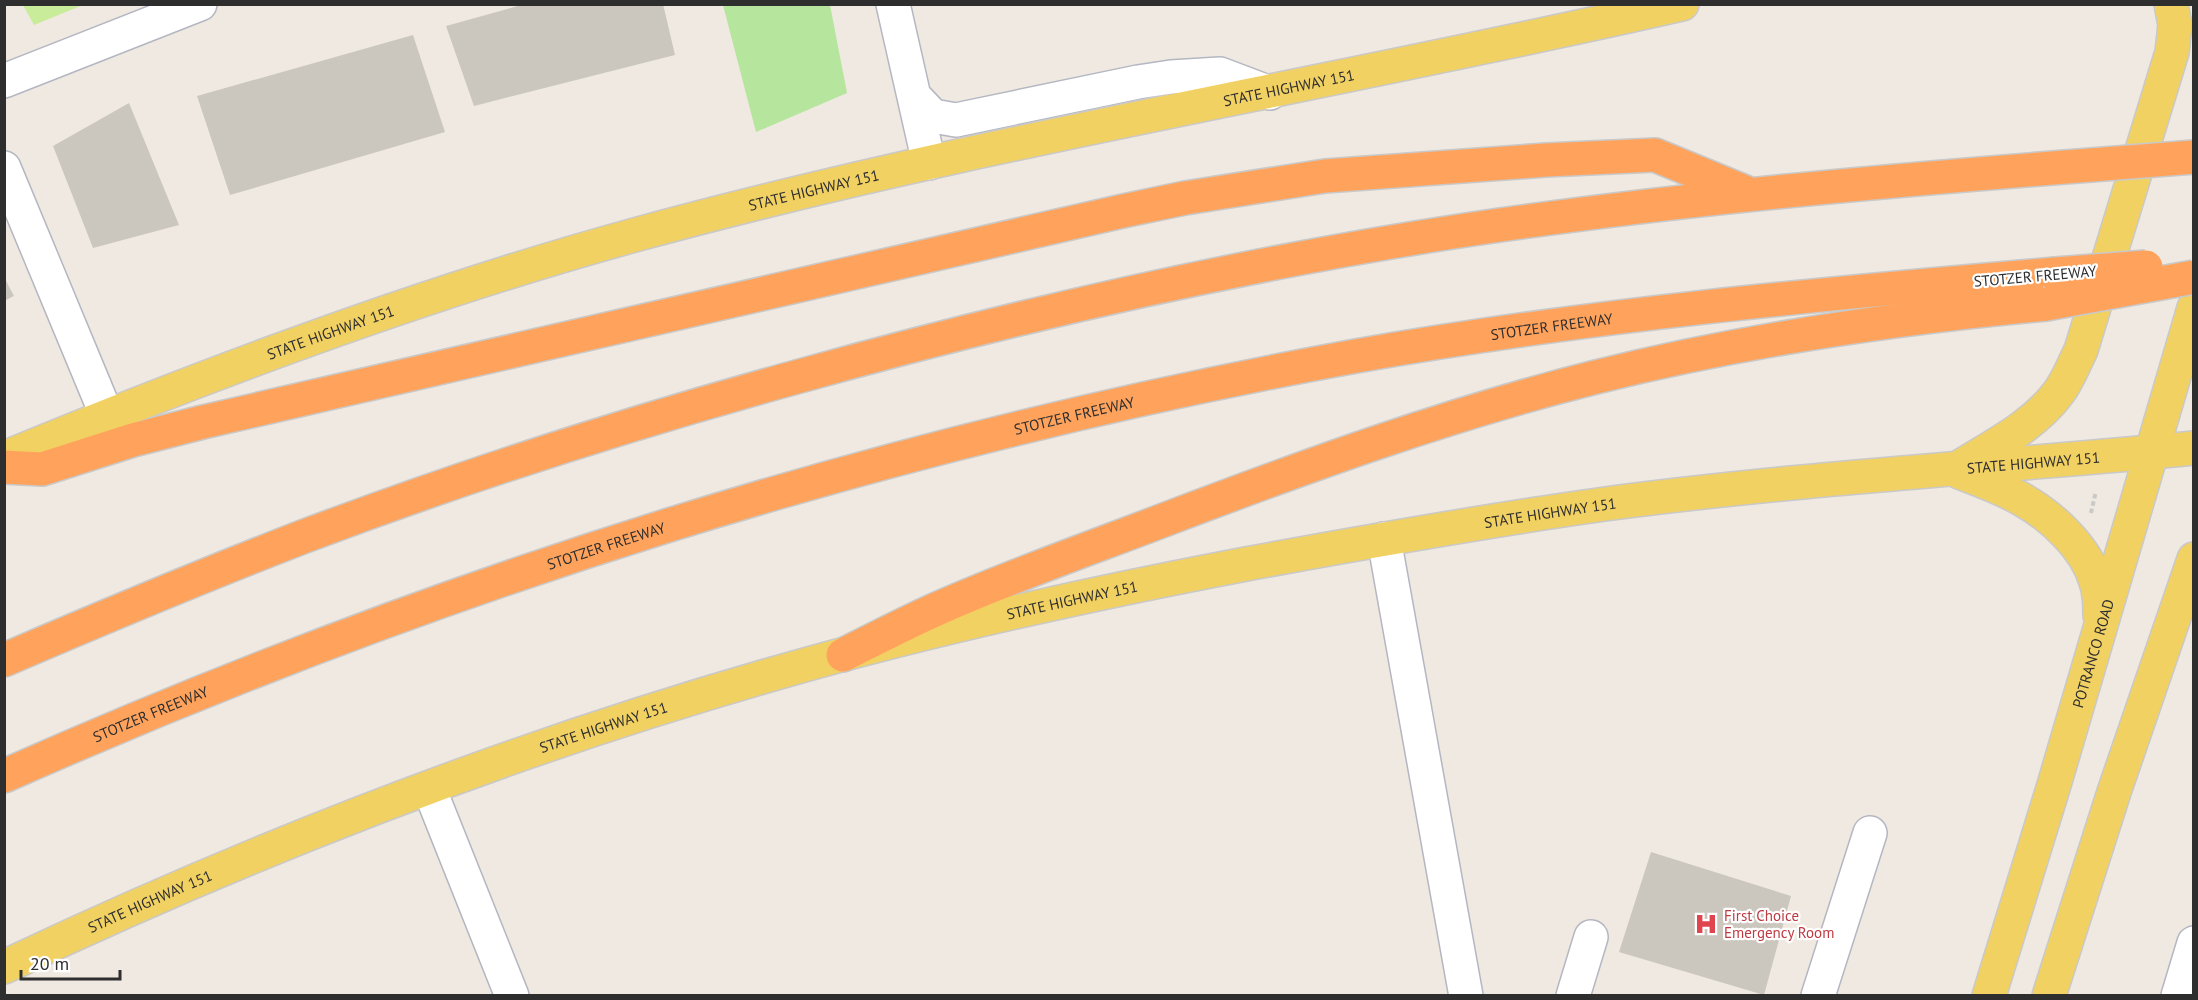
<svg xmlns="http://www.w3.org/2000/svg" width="2198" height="1000" viewBox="0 0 2198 1000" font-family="'PT Sans',sans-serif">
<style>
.green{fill:#b6e59e}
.pitch{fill:#c9ec9a}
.building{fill:#cbc7bf}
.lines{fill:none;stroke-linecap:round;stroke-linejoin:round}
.minor-casing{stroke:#b4b7c1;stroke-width:36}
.major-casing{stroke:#c9c9c9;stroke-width:36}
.highway-casing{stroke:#c9c9c9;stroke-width:36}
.path{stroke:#c9c9c9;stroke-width:4;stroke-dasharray:4.5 3;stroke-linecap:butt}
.minor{stroke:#fff;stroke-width:33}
.major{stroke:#f2d163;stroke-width:33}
.highway{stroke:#ffa35c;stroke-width:33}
.highway-bridge-casing{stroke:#c9c9c9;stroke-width:36;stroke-linecap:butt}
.highway-bridge{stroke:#ffa35c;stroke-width:33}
.labels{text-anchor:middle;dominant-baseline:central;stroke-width:4.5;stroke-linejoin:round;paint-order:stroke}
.street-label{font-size:15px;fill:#2e2e2e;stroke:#fff}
.health-label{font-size:15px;fill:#be3a42;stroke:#fff;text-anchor:start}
</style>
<rect width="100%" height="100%" fill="#efe9e1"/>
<path class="green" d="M 723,5 L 830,5 L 847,93 L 756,132 Z"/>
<path class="pitch" d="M 23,5 L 83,5 L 34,25 Z"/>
<path class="building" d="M 525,4 L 663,4 L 675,55 L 474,106 L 446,26 Z
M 413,35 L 445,132 L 230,195 L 197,96 Z
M 129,103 L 179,225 L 93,248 L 53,146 Z
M 4,277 L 14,296 L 4,301 Z
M 1651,852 L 1791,896 L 1764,995 L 1619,952 Z"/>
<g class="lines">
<g class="minor-casing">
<path id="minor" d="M 893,4 L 929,163
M 4,81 L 200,4
M 914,96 L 933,116 L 956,120 L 1138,82 L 1171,77 L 1220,74 L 1270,93
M 4,168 L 107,416
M 1384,539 L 1466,996
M 429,788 L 512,996
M 1573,996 L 1591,937
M 1818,996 L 1870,833
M 2178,996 L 2194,943"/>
</g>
<g class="major-casing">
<g id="major">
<path id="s1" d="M 4,458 C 209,373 418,295 631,236 C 977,141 1333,84 1682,4"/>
<path d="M 1961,466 C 1995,445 2035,425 2059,392 C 2068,380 2074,364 2081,350 L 2172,52 L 2175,25 L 2171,4"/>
<path d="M 1959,472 C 1980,480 2003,488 2023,500 C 2053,517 2087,549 2096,582 C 2100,593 2100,603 2100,615"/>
<path id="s2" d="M 4,967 C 255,848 514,748 780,672 C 933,628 1089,594 1246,564 C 1365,542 1484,521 1605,504 C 1800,478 1997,467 2194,448"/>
<path id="s3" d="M 1989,996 L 2054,785 L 2194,308"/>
<path d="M 2049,996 L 2114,792 L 2194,559"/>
</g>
</g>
<g class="highway-casing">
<g id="highway">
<path d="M 4,467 L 42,469 L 133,440 L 203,422 L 1123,211 L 1185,198 L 1325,176 L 1546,160 L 1655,155 L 1745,192"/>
<path d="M 843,655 C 877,638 911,620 946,605 C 1017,574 1091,548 1164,520 C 1306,466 1449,414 1596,377 C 1744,340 1894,318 2046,304"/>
<path d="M 4,660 C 104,617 204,575 305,536 C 467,475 633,422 800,376 C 1019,315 1241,264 1466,230 C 1674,199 1882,181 2091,165"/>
<path id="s4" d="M 4,776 C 441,582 886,442 1356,356 C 1587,315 1821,294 2055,274"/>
</g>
</g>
<path class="path" d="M 2091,513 L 2096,491"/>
<use href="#minor" class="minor"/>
<use href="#major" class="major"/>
<use href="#highway" class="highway"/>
<g class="highway-bridge-casing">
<path id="highway-bridge" d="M 2091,165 L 2194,157
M 2055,274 L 2146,267
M 2046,304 L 2194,277"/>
</g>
<use href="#highway-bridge" class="highway-bridge"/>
</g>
<defs>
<g id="hospital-bare" transform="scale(1.8)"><path d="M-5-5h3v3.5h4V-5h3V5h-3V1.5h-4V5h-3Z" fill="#e0444e" stroke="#fff" stroke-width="2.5" paint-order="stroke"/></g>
</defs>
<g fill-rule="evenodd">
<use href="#hospital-bare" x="1706" y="924"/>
</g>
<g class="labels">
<g class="street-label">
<text stroke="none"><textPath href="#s1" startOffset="1340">STATE HIGHWAY 151</textPath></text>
<text stroke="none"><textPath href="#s1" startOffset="854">STATE HIGHWAY 151</textPath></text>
<text transform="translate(2035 276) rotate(-5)">STOTZER FREEWAY</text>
<text stroke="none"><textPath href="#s4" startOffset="1617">STOTZER FREEWAY</textPath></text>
<text stroke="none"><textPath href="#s1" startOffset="350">STATE HIGHWAY 151</textPath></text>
<text stroke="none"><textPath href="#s4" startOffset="1131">STOTZER FREEWAY</textPath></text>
<text stroke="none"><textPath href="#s2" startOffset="2104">STATE HIGHWAY 151</textPath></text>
<text stroke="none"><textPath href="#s2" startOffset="1618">STATE HIGHWAY 151</textPath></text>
<text stroke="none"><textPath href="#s4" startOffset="645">STOTZER FREEWAY</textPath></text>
<text stroke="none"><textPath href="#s2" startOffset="1132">STATE HIGHWAY 151</textPath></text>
<text stroke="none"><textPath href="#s3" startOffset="358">POTRANCO ROAD</textPath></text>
<text stroke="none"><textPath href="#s4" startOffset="159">STOTZER FREEWAY</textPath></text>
<text stroke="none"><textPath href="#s2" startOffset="646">STATE HIGHWAY 151</textPath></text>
<text stroke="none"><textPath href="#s2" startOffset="160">STATE HIGHWAY 151</textPath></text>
</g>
<g class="health-label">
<text x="1724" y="915">First Choice<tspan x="1724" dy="17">Emergency Room</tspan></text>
</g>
</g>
<rect width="2198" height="1000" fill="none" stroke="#2e2e2e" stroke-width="12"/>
<path d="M21 970v9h99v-9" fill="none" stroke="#2e2e2e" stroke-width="3"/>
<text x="30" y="970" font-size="18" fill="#2e2e2e" stroke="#ffffff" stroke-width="4.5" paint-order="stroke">20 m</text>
</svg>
